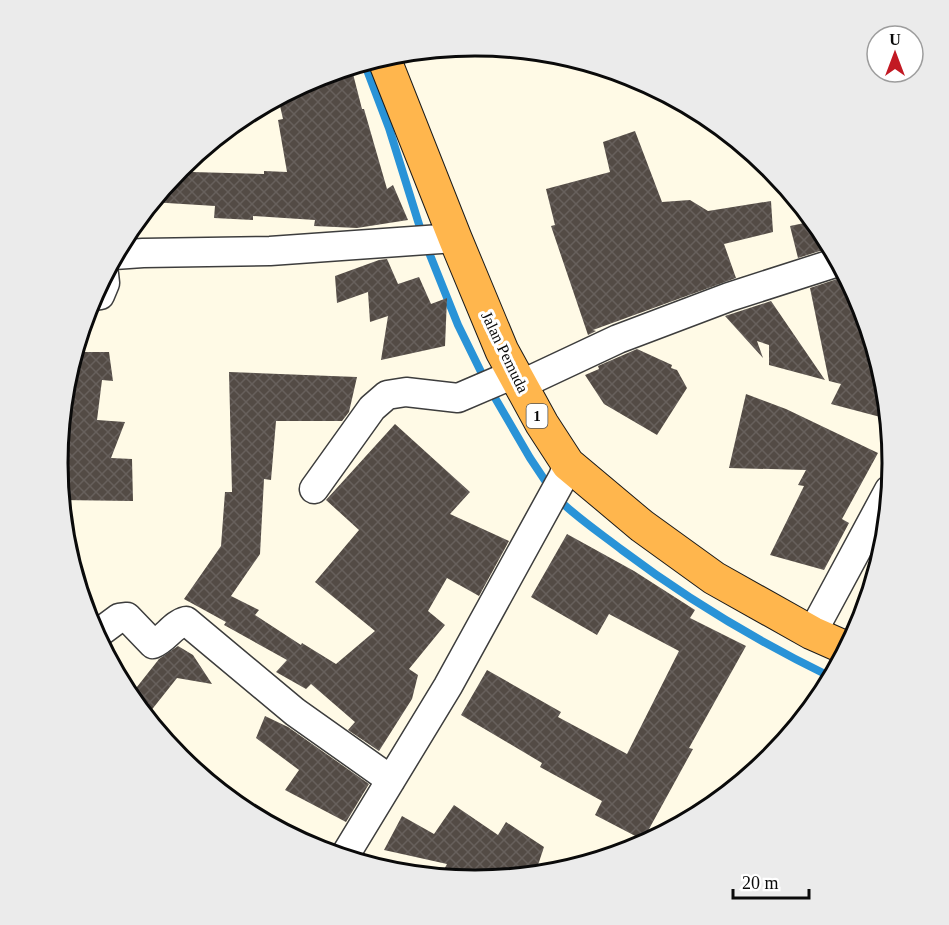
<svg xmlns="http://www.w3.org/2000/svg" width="949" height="925" viewBox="0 0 949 925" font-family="Georgia,serif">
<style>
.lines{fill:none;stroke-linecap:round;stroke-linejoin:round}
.stream{stroke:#2993d7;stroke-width:8}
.building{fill:url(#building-cross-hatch)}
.minor-casing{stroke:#3d3d3d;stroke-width:31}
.trunk-casing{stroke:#1b1b1b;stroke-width:35}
.minor{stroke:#fff;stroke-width:28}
.trunk{stroke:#ffb64d;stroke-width:33}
.labels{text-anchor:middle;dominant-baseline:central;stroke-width:6;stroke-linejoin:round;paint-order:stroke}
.shield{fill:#fff;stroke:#545454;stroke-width:1.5}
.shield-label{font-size:15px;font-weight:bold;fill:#0a0a0a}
.street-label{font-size:16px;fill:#0a0a0a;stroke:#fff}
.rim{fill:none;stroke:#0a0a0a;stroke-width:3}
</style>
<defs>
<pattern id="building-cross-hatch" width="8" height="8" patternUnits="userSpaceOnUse" patternTransform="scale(1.5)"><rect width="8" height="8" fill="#534b45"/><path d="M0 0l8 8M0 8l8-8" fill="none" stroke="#67605c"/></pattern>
</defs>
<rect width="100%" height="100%" fill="#fffae6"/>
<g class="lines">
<path class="stream" d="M 364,62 L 389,128 L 422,234
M 426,245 L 458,325 L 485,380
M 491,391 L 530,458 L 550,488
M 557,498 C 576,517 600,533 622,550 C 687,599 757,641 831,677"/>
</g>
<path class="building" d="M 351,66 L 362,109 L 364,109 L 387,189 L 393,185 L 408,220 L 357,228 L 314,226 L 315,220 L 253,216 L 253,220 L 214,218 L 215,206 L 151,202 L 180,167 L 192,157 L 192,172 L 264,174 L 264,171 L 287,172 L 278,120 L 283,119 L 278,97 L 315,77 Z
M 635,131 L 662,202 L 690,200 L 708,211 L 771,201 L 773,232 L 724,244 L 736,278 L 593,330 L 596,331 L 588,335 L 551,226 L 555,225 L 546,189 L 610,172 L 603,142 Z
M 814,221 L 820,228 L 826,249 L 798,258 L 790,226 Z
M 387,259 L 398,284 L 419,277 L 431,304 L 447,298 L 445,346 L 381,360 L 388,316 L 370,322 L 368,292 L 337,303 L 335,276 L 379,260 Z
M 846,276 L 860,303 L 884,381 L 888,419 L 831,404 L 841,384 L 829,381 L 810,288 Z
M 771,301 L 825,380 L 769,365 L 769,345 L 757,341 L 763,358 L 725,316 Z
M 637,349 L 672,365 L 671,368 L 677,370 L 687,388 L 657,435 L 604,404 L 585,375 L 599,369 L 598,366 Z
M 74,352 L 109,352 L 113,381 L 102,380 L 97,420 L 125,422 L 111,458 L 132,459 L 133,501 L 61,500 L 57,462 L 65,381 Z
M 229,372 L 357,377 L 349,412 L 342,421 L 276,421 L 271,480 L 264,479 L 260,554 L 231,596 L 259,610 L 255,615 L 301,645 L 302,643 L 336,664 L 375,631 L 315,582 L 359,530 L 326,500 L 395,424 L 470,492 L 450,514 L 509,541 L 479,596 L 447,578 L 428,611 L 445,625 L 409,669 L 418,675 L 412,699 L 379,751 L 348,730 L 355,722 L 311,684 L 306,689 L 276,672 L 287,660 L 224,625 L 226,622 L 184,599 L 221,546 L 225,492 L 232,492 Z
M 746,394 L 786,409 L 878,453 L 842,519 L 849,523 L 824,570 L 770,555 L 804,486 L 798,485 L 806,470 L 729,468 Z
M 567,534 L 634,571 L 695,610 L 690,618 L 746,646 L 689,748 L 693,749 L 643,840 L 595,815 L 602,801 L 540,767 L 542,763 L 461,715 L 487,670 L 561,712 L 558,717 L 627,754 L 679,651 L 609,614 L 597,635 L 531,597 Z
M 178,646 L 193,655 L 212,684 L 177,678 L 146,717 L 129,697 L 159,659 Z
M 265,716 L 288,727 L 369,784 L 346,822 L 285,790 L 299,770 L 256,738 Z
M 454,805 L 498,835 L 506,822 L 544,847 L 535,874 L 475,880 L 440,877 L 447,864 L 384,850 L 402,816 L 434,834 Z"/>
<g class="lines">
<g class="minor-casing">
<path id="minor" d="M 114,255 L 143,253 L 270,251 L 455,238
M 92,296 L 100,295 L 105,283 L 104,274
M 520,385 L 618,339 L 729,297 L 838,262
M 314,489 L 372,408 L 387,395 L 406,392 L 458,398 L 514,374
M 812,633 L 889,490
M 96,635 L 119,618 L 127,617 L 153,644 C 166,639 173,624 186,621 L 295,712 L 391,780
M 344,857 L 448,686 L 563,477 L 568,464"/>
</g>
<g class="trunk-casing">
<path id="trunk" d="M 383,56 L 455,238 L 502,351 L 542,424 L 568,464 L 642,526 L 714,578 L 812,633 L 846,648"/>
</g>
<use href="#minor" class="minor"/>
<use href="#trunk" class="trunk"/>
</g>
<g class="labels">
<rect class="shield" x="526.5" y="404" width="21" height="24" rx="4.5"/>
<g class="shield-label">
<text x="537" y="416">1</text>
</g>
<g class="street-label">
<text transform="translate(505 352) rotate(64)">Jalan Pemuda</text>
</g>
</g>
<path d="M0 0H949V925H0ZM68 463a407 407 0 1 1 814 0a407 407 0 1 1-814 0Z" fill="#ebebeb" fill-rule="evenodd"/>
<path class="rim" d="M68 463a407 407 0 1 1 814 0a407 407 0 1 1-814 0Z"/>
<g transform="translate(895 54)"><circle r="28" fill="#ffffff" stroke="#9d9d9d" stroke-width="1.5"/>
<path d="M0-4.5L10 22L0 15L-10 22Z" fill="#c21923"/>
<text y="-9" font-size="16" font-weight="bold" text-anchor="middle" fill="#0a0a0a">U</text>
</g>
<path d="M733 889v9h76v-9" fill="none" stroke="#0a0a0a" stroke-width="3"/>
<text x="742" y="889" font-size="18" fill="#0a0a0a" stroke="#ffffff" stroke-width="4.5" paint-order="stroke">20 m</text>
</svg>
